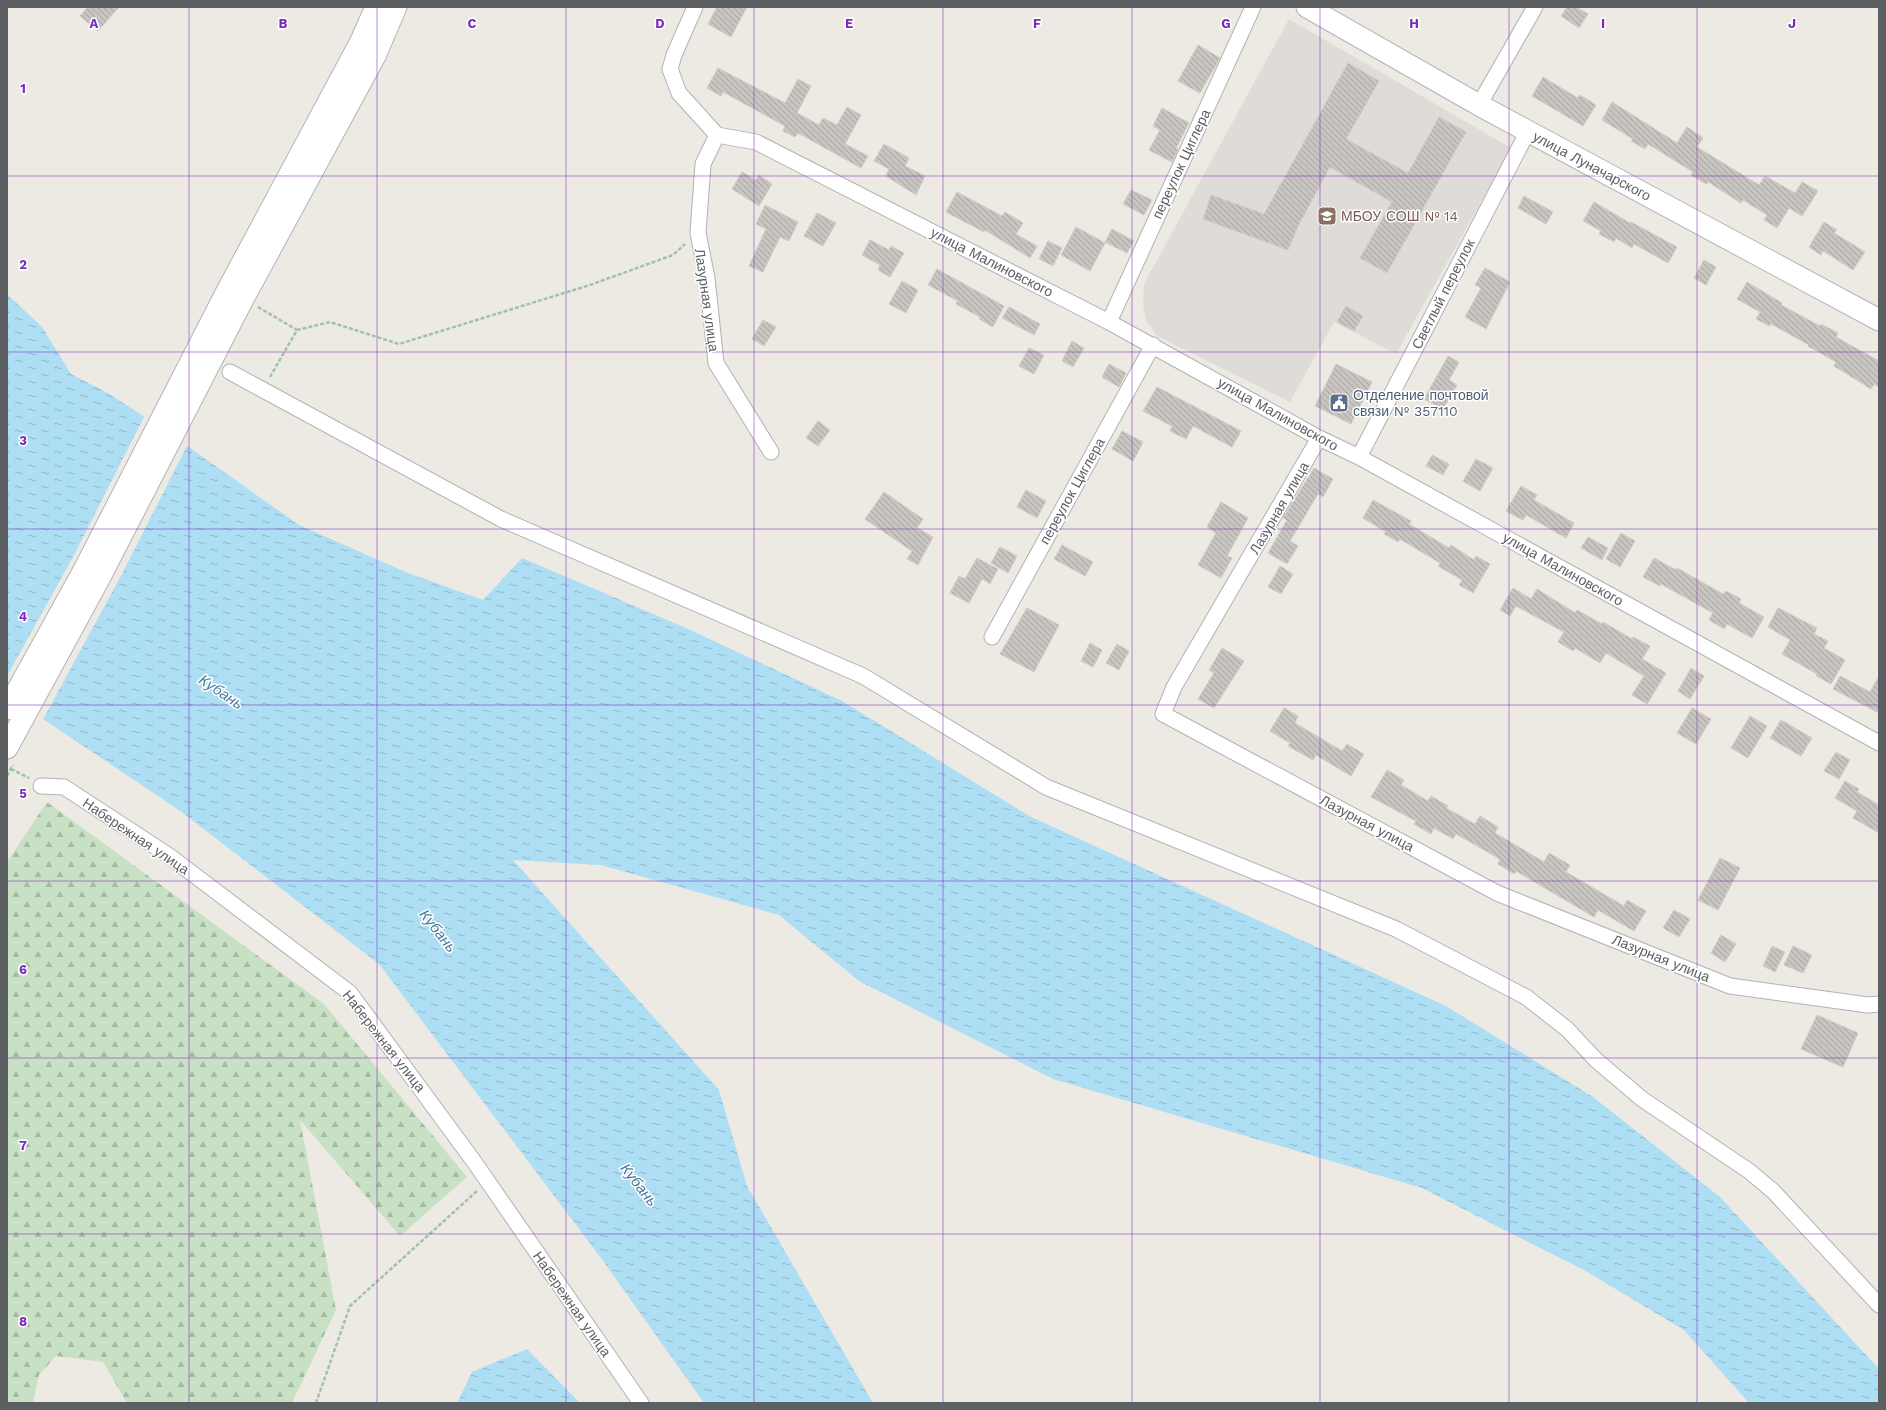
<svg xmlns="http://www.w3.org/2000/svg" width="1886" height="1410" viewBox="0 0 1886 1410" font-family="'Work Sans',sans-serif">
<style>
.education{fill:#dfdbd6}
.forest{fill:url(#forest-firs)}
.water{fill:url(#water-ripples)}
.pier{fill:#edeae4}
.building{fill:url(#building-back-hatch);stroke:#d1cbc4}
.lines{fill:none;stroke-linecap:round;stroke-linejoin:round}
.street-casing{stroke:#b0b2b5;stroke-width:17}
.secondary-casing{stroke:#b1b4b7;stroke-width:23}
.path{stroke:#a0c3a6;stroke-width:2.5;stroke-dasharray:4 2;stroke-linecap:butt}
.street{stroke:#fff;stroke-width:15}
.secondary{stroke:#fff;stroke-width:21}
.grid{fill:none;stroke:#7b2cbf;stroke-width:1;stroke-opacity:0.55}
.labels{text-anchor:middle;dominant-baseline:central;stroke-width:3;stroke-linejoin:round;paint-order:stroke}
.street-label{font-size:14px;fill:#5c6063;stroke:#fff}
.education-label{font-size:14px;fill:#785e54;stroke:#fff;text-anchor:start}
.service-label{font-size:14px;fill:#4e5e75;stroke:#fff;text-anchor:start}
.water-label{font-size:15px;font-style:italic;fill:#4a7b9b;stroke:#fff}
.grid-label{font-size:13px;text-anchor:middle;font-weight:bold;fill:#7b2cbf;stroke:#fff;stroke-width:3;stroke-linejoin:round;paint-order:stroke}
</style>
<defs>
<pattern id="forest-firs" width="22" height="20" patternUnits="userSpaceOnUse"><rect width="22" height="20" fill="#c8e1c4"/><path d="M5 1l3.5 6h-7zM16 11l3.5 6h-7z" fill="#a6baa3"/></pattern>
<pattern id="water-ripples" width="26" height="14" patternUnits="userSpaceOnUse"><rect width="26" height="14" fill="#addef4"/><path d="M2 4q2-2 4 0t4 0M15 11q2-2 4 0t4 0" fill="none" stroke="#90b7c9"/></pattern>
<pattern id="building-back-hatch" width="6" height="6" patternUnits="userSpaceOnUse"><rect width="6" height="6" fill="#c8c5c1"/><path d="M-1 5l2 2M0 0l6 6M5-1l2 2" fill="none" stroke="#a6a3a0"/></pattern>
</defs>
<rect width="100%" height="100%" fill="#edeae4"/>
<path class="education" d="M 1289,19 L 1511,148 L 1396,354 L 1334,322 L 1290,402 L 1157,336 L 1146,320 L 1143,304 L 1144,284 Z"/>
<path class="forest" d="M 47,802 L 324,1004 L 467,1177 L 400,1236 L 300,1120 L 336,1310 L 292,1403 L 127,1403 L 103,1362 L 56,1356 L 39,1375 L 33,1403 L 7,1403 L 7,862 Z"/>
<path class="water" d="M 7,294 L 42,327 L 71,374 L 108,393 L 166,431 L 299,525 L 408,573 L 483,600 L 522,558 L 686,628 L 842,701 L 1031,817 L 1446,1006 L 1593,1097 L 1720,1197 L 1879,1369 L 1879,1403 L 1749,1403 L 1684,1330 L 1584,1270 L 1422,1188 L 1053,1079 L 859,981 L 779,915 L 601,865 L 513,860 L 719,1090 L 747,1186 L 873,1403 L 704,1403 L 601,1258 L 379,964 L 179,810 L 7,695 Z
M 527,1349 L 580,1403 L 457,1403 L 472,1372 Z"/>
<path class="pier" d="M 145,415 L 188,444 L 122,574 L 42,721 L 7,697 L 7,676 L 73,557 Z"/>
<path class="building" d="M 88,7 L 119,7 L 98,31 L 80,16 Z
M 717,7 L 747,7 L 731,37 L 708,24 Z
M 1567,7 L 1576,7 L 1588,14 L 1579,28 L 1561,16 Z
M 1198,45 L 1220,58 L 1200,93 L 1178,81 Z
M 1348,63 L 1379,81 L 1346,139 L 1408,173 L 1439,117 L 1466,132 L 1387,273 L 1360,258 L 1392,202 L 1330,167 L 1299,224 L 1288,250 L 1203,219 L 1211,195 L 1264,214 Z
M 718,68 L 785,103 L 798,79 L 811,86 L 797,113 L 819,125 L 823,118 L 837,125 L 847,107 L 861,115 L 845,144 L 868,156 L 861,168 L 798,133 L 795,137 L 783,131 L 785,126 L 723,92 L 721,96 L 707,88 Z
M 1543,77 L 1578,98 L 1580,95 L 1596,105 L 1583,126 L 1532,96 Z
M 1612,102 L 1677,143 L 1687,127 L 1703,138 L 1697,147 L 1759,185 L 1765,176 L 1795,193 L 1802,182 L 1818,191 L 1802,216 L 1789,208 L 1777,228 L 1764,220 L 1767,215 L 1743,200 L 1741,203 L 1708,182 L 1706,184 L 1691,175 L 1693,172 L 1648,144 L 1645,149 L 1631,141 L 1633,139 L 1602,120 Z
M 1162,108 L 1189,123 L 1176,148 L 1178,149 L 1172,162 L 1149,150 L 1160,130 L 1153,126 Z
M 884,144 L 909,158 L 905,166 L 925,176 L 916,195 L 886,176 L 889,169 L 874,161 Z
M 742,172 L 756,180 L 759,175 L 772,184 L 759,206 L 732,189 Z
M 1131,190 L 1152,200 L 1144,215 L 1123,204 Z
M 957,192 L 1002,216 L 1005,212 L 1023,223 L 1016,234 L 1037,246 L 1030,258 L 985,230 L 984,232 L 946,212 Z
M 1524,196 L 1553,212 L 1546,224 L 1518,208 Z
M 1594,202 L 1630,223 L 1631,222 L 1677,247 L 1668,263 L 1634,244 L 1632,248 L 1616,238 L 1614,242 L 1599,234 L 1601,231 L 1583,221 Z
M 765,205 L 798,222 L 789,241 L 780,237 L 763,272 L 749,266 L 766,229 L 756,224 Z
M 817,213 L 836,223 L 823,246 L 804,236 Z
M 1824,222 L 1837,230 L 1834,233 L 1865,252 L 1853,270 L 1823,251 L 1821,255 L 1809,247 Z
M 1076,227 L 1105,243 L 1090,271 L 1061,255 Z
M 1112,229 L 1134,241 L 1127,253 L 1105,242 Z
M 870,240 L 889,250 L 891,246 L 904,253 L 890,277 L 878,270 L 880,265 L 862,255 Z
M 1048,241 L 1062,248 L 1053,266 L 1039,259 Z
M 1704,260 L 1716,267 L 1706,285 L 1694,278 Z
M 1485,268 L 1510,282 L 1486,329 L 1465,317 L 1481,288 L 1475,285 Z
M 937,269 L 1004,306 L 993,327 L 979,319 L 980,317 L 956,304 L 958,301 L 928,285 Z
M 902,281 L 918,290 L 906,313 L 889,304 Z
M 1747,282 L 1782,303 L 1781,305 L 1820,326 L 1821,324 L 1838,333 L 1836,337 L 1879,361 L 1879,387 L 1874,384 L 1871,389 L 1834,366 L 1836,362 L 1808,346 L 1809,345 L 1771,324 L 1769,326 L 1756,319 L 1760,312 L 1737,299 Z
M 1346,306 L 1363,316 L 1354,331 L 1337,322 Z
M 1009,307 L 1040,324 L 1034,335 L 1002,318 Z
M 763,320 L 776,327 L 764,346 L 752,339 Z
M 1072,341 L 1084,348 L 1073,367 L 1062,361 Z
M 1029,348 L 1044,355 L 1034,374 L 1019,366 Z
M 1448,356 L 1459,362 L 1449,380 L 1457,385 L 1443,409 L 1424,399 Z
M 1109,364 L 1126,373 L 1119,387 L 1102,377 Z
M 1336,364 L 1372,382 L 1351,424 L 1315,406 Z
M 1157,387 L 1241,431 L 1232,447 L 1193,426 L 1186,439 L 1170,431 L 1172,426 L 1143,411 Z
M 818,421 L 830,430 L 818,446 L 806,438 Z
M 1122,431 L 1143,442 L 1133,461 L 1112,449 Z
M 1432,455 L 1449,464 L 1443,475 L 1426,466 Z
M 1476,459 L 1493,468 L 1480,491 L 1463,481 Z
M 1314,468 L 1333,479 L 1323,497 L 1318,494 L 1290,541 L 1298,546 L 1287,564 L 1268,553 L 1287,520 L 1283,518 Z
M 1521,486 L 1537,495 L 1534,500 L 1574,523 L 1566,538 L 1526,515 L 1523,520 L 1506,511 Z
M 1026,490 L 1046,501 L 1037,518 L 1017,507 Z
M 884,492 L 923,519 L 917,528 L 933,537 L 918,565 L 907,559 L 912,551 L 865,519 Z
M 1373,500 L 1411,521 L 1409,524 L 1449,548 L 1451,545 L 1474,560 L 1476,556 L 1490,564 L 1473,593 L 1459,585 L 1462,580 L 1438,566 L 1440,563 L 1400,539 L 1398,542 L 1384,534 L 1386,532 L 1363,518 Z
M 1221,502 L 1248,518 L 1227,556 L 1232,558 L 1221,578 L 1198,565 L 1216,533 L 1207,527 Z
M 1621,533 L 1635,541 L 1620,567 L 1606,559 Z
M 1588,537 L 1608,548 L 1602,560 L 1581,548 Z
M 1062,545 L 1093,562 L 1085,576 L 1054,559 Z
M 1000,547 L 1017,556 L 1008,573 L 991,563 Z
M 977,558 L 998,569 L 990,584 L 982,579 L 969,603 L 950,593 L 959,576 L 965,579 Z
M 1654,558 L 1676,570 L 1677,568 L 1723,594 L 1726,591 L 1741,599 L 1739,603 L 1764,617 L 1752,638 L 1727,624 L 1724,629 L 1709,620 L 1713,613 L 1661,584 L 1660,586 L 1643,577 Z
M 1280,566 L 1293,574 L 1281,594 L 1268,587 Z
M 1513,588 L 1531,599 L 1537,589 L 1575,613 L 1577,610 L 1602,624 L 1603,622 L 1632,639 L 1633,637 L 1650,646 L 1642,659 L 1666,673 L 1647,704 L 1632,695 L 1644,676 L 1606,653 L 1600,663 L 1575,648 L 1573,651 L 1558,642 L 1564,632 L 1516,606 L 1510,616 L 1500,610 Z
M 1027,608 L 1059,625 L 1034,672 L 1000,654 Z
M 1778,608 L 1817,628 L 1814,634 L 1828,641 L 1824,648 L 1845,660 L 1831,684 L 1816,676 L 1817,674 L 1782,654 L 1790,640 L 1768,627 Z
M 1090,643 L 1102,650 L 1093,667 L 1081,661 Z
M 1117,644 L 1129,651 L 1119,670 L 1106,663 Z
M 1222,648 L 1244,661 L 1214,708 L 1198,699 L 1214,673 L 1209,670 Z
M 1691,668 L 1704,676 L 1690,699 L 1678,691 Z
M 1840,676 L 1870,692 L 1879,676 L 1879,713 L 1833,689 Z
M 1284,708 L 1298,716 L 1295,723 L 1342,751 L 1347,744 L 1364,754 L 1351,776 L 1316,755 L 1313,760 L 1288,746 L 1290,743 L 1270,731 Z
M 1692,708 L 1711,719 L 1696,744 L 1677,733 Z
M 1750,716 L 1767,726 L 1748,758 L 1731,748 Z
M 1781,720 L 1812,738 L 1801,756 L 1770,738 Z
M 1836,752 L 1850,760 L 1839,779 L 1824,771 Z
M 1387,770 L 1404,780 L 1401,785 L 1428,801 L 1431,796 L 1448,806 L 1446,808 L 1475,824 L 1480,816 L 1498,827 L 1495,833 L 1544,862 L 1549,853 L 1570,865 L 1566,872 L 1624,906 L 1627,900 L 1646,911 L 1634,931 L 1598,910 L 1594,917 L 1516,871 L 1514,874 L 1498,864 L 1500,859 L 1456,834 L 1453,839 L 1434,828 L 1431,834 L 1414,824 L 1416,821 L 1371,797 Z
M 1845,781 L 1859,789 L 1857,792 L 1879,805 L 1879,833 L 1853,818 L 1857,811 L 1835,798 Z
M 1720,858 L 1740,868 L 1718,910 L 1698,900 Z
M 1674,910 L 1690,919 L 1679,937 L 1663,928 Z
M 1721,935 L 1736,944 L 1725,962 L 1711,953 Z
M 1772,946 L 1785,952 L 1775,972 L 1763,966 Z
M 1793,946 L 1812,955 L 1803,973 L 1784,965 Z
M 1817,1015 L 1858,1033 L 1843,1067 L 1801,1049 Z"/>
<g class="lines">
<g class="street-casing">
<path id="street" d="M 695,7 L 674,55 L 670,69 L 679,93 L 717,135 L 756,142 L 1109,322 L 1319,438 L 1359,457 L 1879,743
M 1479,105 L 1535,7
M 717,135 L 703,164 L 698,233 L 707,278 L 716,363 L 771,452
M 1109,322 L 1253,7
M 230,372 L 501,519 L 863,676 L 1046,787 L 1396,929 L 1526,997 L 1567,1029 L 1596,1060 L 1642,1099 L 1749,1171 L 1773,1191 L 1879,1305
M 1319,438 L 1174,687 L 1163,714 L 1497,893 L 1730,986 L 1868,1005 L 1879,1004
M 1359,457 L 1528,131
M 992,637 L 1153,345
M 41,786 L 64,787 L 168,855 L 350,993 L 475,1163 L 641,1403"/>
</g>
<g class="secondary-casing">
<path id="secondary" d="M 1307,7 L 1479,105 L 1879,320
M 7,709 L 84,570 L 226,293 L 361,41 L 376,7
M 7,748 L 99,579 L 242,301 L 375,56 L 396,7"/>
</g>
<path class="path" d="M 258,307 L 297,330
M 270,377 L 297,330 L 330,322 L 399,344 L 590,285 L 673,255 L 685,244
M 11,769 L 29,778
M 7,776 L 13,765
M 316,1403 L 350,1306 L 477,1191"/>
<use href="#street" class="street"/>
<use href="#secondary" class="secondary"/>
</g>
<path class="grid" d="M 189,7 L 189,1403M 377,7 L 377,1403M 566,7 L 566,1403M 754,7 L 754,1403M 943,7 L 943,1403M 1132,7 L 1132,1403M 1320,7 L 1320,1403M 1509,7 L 1509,1403M 1697,7 L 1697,1403M 7,176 L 1879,176M 7,352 L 1879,352M 7,529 L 1879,529M 7,705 L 1879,705M 7,881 L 1879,881M 7,1058 L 1879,1058M 7,1234 L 1879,1234"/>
<defs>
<g id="school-square" transform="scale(1)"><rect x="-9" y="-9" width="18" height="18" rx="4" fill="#8d6e63" stroke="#fff"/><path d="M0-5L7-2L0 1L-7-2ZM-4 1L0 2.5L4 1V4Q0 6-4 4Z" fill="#fff"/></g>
<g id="civic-square" transform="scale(1)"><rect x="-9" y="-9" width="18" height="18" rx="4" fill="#5c6f8a" stroke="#fff"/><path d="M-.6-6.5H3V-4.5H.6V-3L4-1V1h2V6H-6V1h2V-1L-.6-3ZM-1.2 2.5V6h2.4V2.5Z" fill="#fff"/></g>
</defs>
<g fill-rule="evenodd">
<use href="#school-square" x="1327" y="216"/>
<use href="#civic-square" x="1339" y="403"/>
</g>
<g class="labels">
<g class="street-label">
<text transform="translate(1181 164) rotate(-65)">переулок Циглера</text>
<text transform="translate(1592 166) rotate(28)">улица Луначарского</text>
<text transform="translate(992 262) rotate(27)">улица Малиновского</text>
<text transform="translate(1443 294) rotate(-63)">Светлый переулок</text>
<text transform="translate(707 300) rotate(82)">Лазурная улица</text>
<text transform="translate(1278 414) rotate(29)">улица Малиновского</text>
<text transform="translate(1072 491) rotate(-61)">переулок Циглера</text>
<text transform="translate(1279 508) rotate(-60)">Лазурная улица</text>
<text transform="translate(1563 569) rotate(29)">улица Малиновского</text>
<text transform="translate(1367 823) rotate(28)">Лазурная улица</text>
<text transform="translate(136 836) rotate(34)">Набережная улица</text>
<text transform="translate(1661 958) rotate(22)">Лазурная улица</text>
<text transform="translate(384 1041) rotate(52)">Набережная улица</text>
<text transform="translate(572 1304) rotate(55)">Набережная улица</text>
</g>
<g class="education-label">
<text x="1341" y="216">МБОУ СОШ № 14</text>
</g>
<g class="service-label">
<text x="1353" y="395">Отделение почтовой<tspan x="1353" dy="16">связи № 357110</tspan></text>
</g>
<g class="water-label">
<text transform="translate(221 692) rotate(34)">Кубань</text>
<text transform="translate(438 931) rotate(52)">Кубань</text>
<text transform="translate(639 1185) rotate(52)">Кубань</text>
</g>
</g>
<g class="grid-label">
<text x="94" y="28">A</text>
<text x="283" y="28">B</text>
<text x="472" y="28">C</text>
<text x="660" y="28">D</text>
<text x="849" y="28">E</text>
<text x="1037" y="28">F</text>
<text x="1226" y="28">G</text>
<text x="1414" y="28">H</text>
<text x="1603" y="28">I</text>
<text x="1792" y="28">J</text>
<text x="23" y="93">1</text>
<text x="23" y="269">2</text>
<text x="23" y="445">3</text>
<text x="23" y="621">4</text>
<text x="23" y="798">5</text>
<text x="23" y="974">6</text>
<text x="23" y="1150">7</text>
<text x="23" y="1326">8</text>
</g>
<rect width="1886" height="1410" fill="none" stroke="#5c6063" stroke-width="16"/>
</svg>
